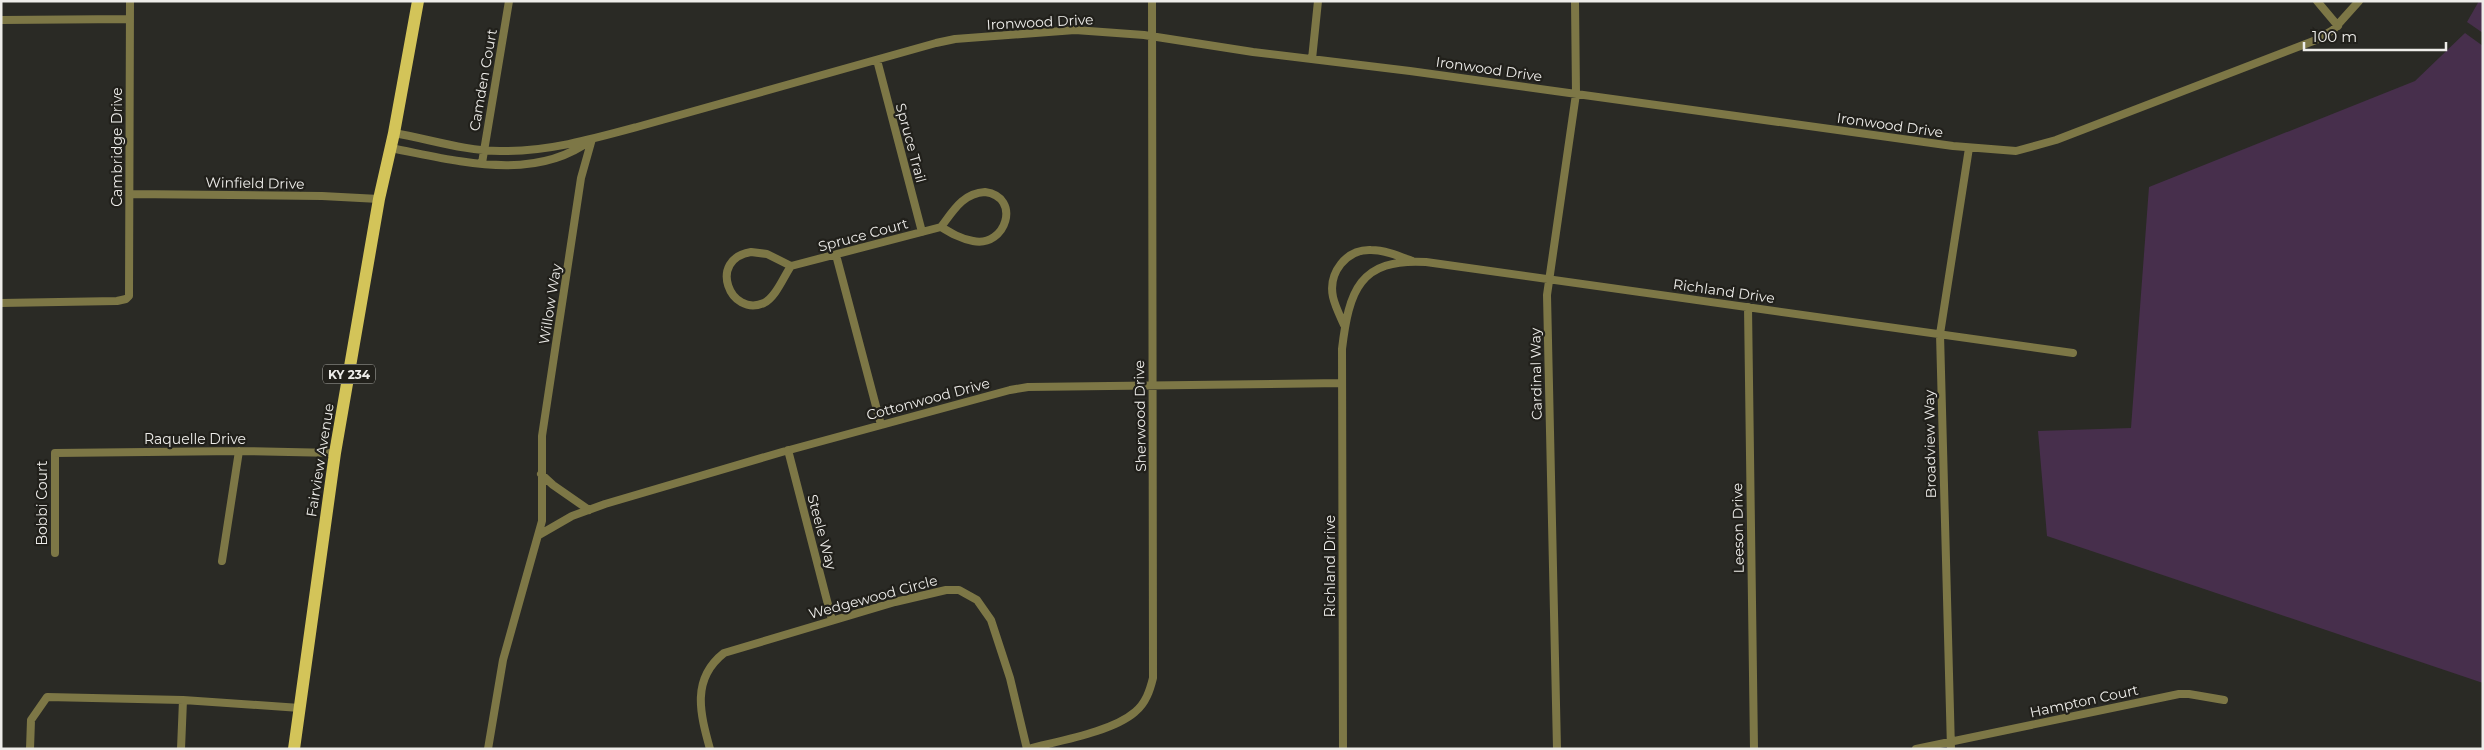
<svg xmlns="http://www.w3.org/2000/svg" width="2484" height="750" viewBox="0 0 2484 750" font-family="Montserrat,sans-serif">
<style>
.green{fill:#472f4c}
.lines{fill:none;stroke-linecap:round;stroke-linejoin:round}
.street{stroke:#7d7746;stroke-width:8}
.primary{stroke:#d3c459;stroke-width:12}
.labels{text-anchor:middle;dominant-baseline:central;stroke-width:4.5;stroke-linejoin:round;paint-order:stroke}
.shield{fill:#21201b;stroke:#b0b0ac;stroke-width:1}
.shield-label{font-size:12px;font-weight:bold;fill:#eeedea}
.street-label{font-size:14px;fill:#eeedea;stroke:#21201b}
</style>
<rect width="100%" height="100%" fill="#2a2a25"/>
<path class="green" d="M 2479,1 L 2483,1 L 2483,33 L 2467,22 Z
M 2465,33 L 2483,46 L 2483,683 L 2047,536 L 2038,431 L 2131,428 L 2149,187 L 2415,81 Z"/>
<g class="lines">
<path class="street" d="M 2317,1 L 2338,26
M 1,20 L 130,19
M 1312,59 L 1318,1
M 877,60 L 922,232
M 394,133 C 429,139 465,151 500,151 C 546,152 593,139 637,127 L 936,43 L 955,39 L 1075,30 L 1144,35 L 1253,52 L 1410,71 L 1953,146 L 2016,151 L 2056,140 L 2316,40 L 2333,30 L 2359,1
M 390,148 C 455,160 534,184 592,139
M 482,163 L 509,1
M 985,192 C 1022,197 1006,248 973,241 C 961,239 951,233 941,227 C 953,211 963,193 985,192 Z
M 130,194 L 322,196 L 379,199
M 751,252 L 767,254 L 791,266 C 784,276 776,297 764,303 C 730,318 707,259 751,252 Z
M 836,255 L 881,425
M 791,266 L 941,227
M 1,303 L 117,301 L 126,299 L 129,296 L 130,1
M 1748,307 L 1754,749
M 1344,325 C 1340,316 1335,306 1333,297 C 1328,273 1346,249 1371,250 C 1385,250 1399,256 1412,261
M 788,450 L 832,620
M 541,474 L 553,485 L 589,510
M 539,535 L 572,516 L 605,504 L 782,452 L 1010,390 L 1028,387 L 1342,383
M 55,553 L 55,453 L 239,451 L 335,453
M 222,561 L 239,451
M 30,749 L 31,720 L 47,697 L 183,700 L 300,708
M 181,749 L 183,700
M 488,749 L 503,660 L 542,521 L 542,436 L 581,178 L 592,139
M 710,749 C 700,713 691,679 724,653 L 895,602 L 946,590 L 959,590 L 977,600 L 991,620 L 1010,678 L 1027,749
M 1028,749 C 1058,741 1112,732 1135,712 C 1146,703 1150,690 1153,678 L 1152,1
M 1343,749 L 1342,349 C 1349,291 1359,258 1426,262 L 2073,353
M 1557,749 L 1547,295 L 1576,94 L 1575,1
M 1916,749 L 2179,694 L 2189,694 L 2224,700
M 1951,749 L 1940,334 L 1969,148"/>
<path class="primary" d="M 294,749 L 335,453 L 379,199 L 394,133 L 418,1"/>
</g>
<g class="labels">
<rect class="shield" x="323" y="364.5" width="52" height="19" rx="4"/>
<g class="shield-label">
<text x="349" y="374">KY 234</text>
</g>
<g class="street-label">
<text transform="translate(1040 22) rotate(-3)">Ironwood Drive</text>
<text transform="translate(1489 69) rotate(8)">Ironwood Drive</text>
<text transform="translate(483 80) rotate(-80)">Camden Court</text>
<text transform="translate(1890 125) rotate(8)">Ironwood Drive</text>
<text transform="translate(911 143) rotate(75)">Spruce Trail</text>
<text transform="translate(117 147) rotate(-90)">Cambridge Drive</text>
<text transform="translate(255 183) rotate(1)">Winfield Drive</text>
<text transform="translate(863 235) rotate(-15)">Spruce Court</text>
<text transform="translate(1724 291) rotate(8)">Richland Drive</text>
<text transform="translate(550 304) rotate(-81)">Willow Way</text>
<text transform="translate(1536 374) rotate(-91)">Cardinal Way</text>
<text transform="translate(928 399) rotate(-15)">Cottonwood Drive</text>
<text transform="translate(1140 416) rotate(-91)">Sherwood Drive</text>
<text x="195" y="439">Raquelle Drive</text>
<text transform="translate(1930 444) rotate(-91)">Broadview Way</text>
<text transform="translate(320 460) rotate(-81)">Fairview Avenue</text>
<text transform="translate(42 503) rotate(-90)">Bobbi Court</text>
<text transform="translate(1738 528) rotate(-91)">Leeson Drive</text>
<text transform="translate(822 532) rotate(75)">Steele Way</text>
<text transform="translate(1330 566) rotate(-90)">Richland Drive</text>
<text transform="translate(873 597) rotate(-15)">Wedgewood Circle</text>
<text transform="translate(2084 701) rotate(-12)">Hampton Court</text>
</g>
</g>
<rect width="2484" height="750" fill="none" stroke="#eeedea" stroke-width="5"/>
<path d="M2304 42v8h142v-8" fill="none" stroke="#eeedea" stroke-width="2.5"/>
<text x="2312" y="42" font-size="15" fill="#eeedea" stroke="#21201b" stroke-width="4" paint-order="stroke">100 m</text>
</svg>
